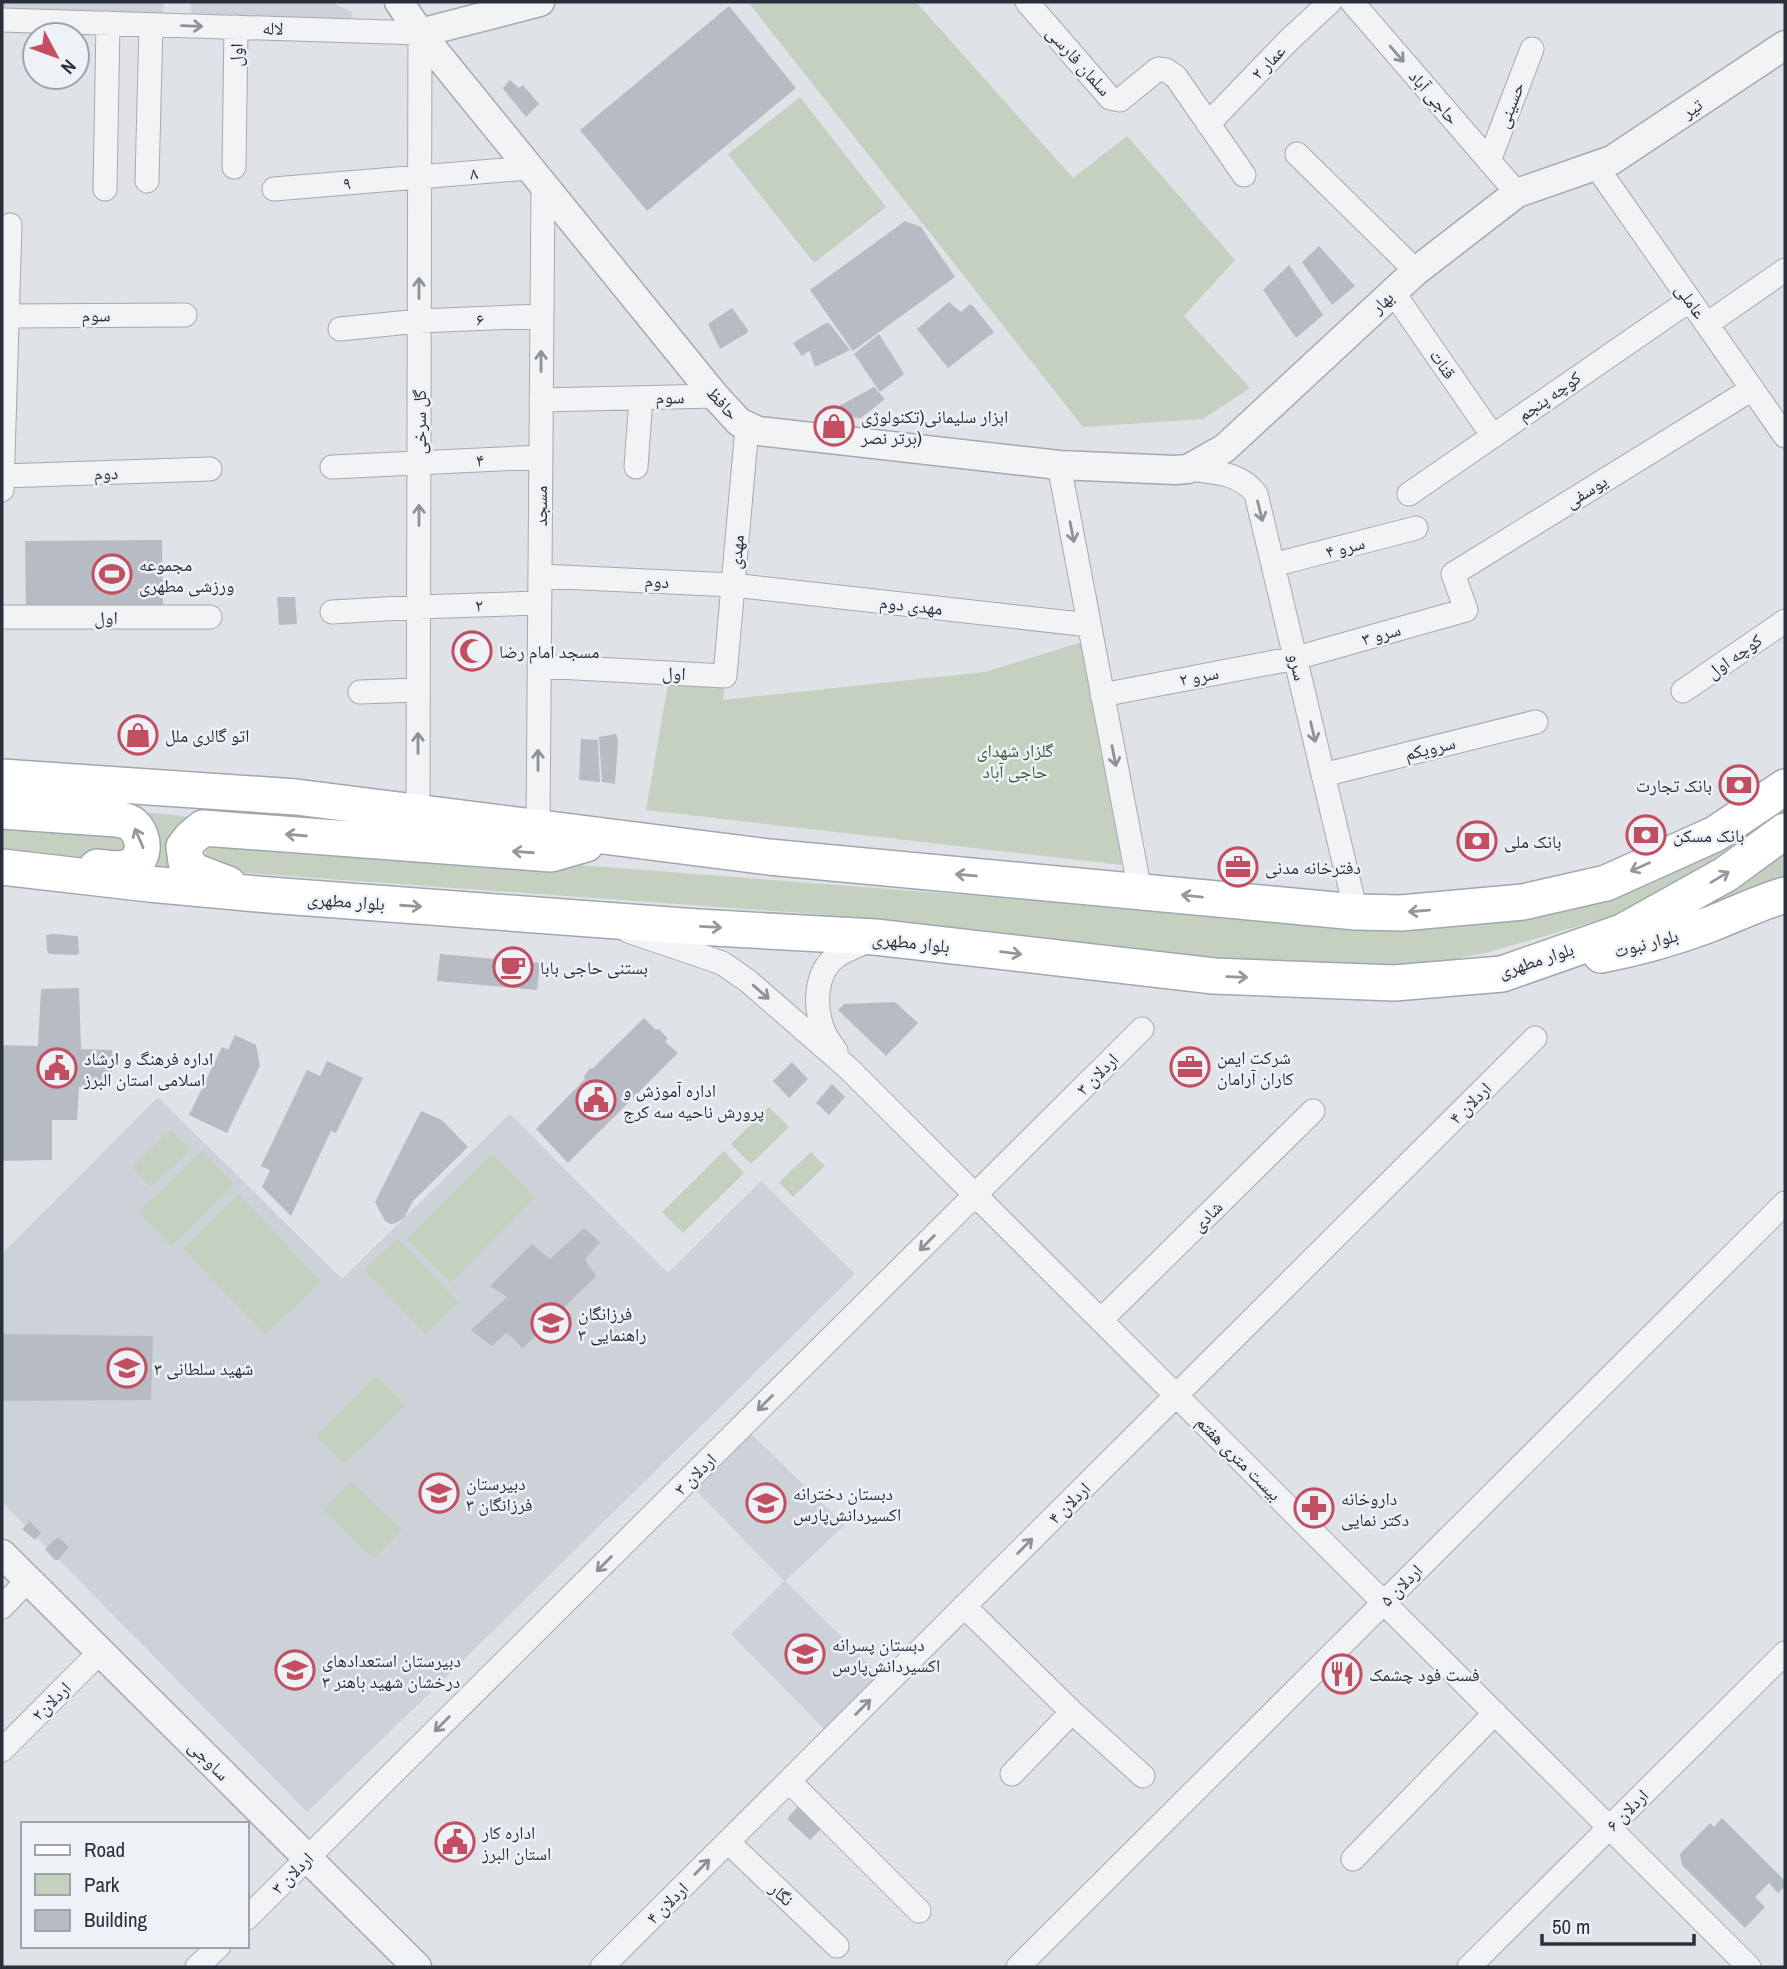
<svg xmlns="http://www.w3.org/2000/svg" width="1787" height="1969" viewBox="0 0 1787 1969" font-family="'Archivo Narrow','Noto Naskh Arabic',sans-serif">
<style>
.built{fill:#cdd1d8}
.green{fill:#c5d0c1}
.building{fill:#b7bbc3}
.lines{fill:none;stroke-linecap:round;stroke-linejoin:round}
.minor-casing{stroke:#a5a9b0;stroke-width:25}
.tertiary-casing{stroke:#a5a9b0;stroke-width:31}
.primary-casing{stroke:#9fa7b1;stroke-width:38}
.minor{stroke:#f1f3f5;stroke-width:23}
.tertiary{stroke:#f1f3f5;stroke-width:28}
.primary{stroke:#fff;stroke-width:35}
.oneway{stroke:#8d9298}
.oneway2{stroke:#94989e}
.labels{text-anchor:middle;dominant-baseline:central;stroke-width:5;stroke-linejoin:round;paint-order:stroke}
.street-label{font-size:18px;fill:#29303c;stroke:#eef1f5}
.poi-label{font-size:18px;fill:#29303c;stroke:#eef1f5;text-anchor:start}
.park-label{font-size:18px;fill:#3e5738;stroke:#eef1f5}
</style>
<rect width="100%" height="100%" fill="#dfe2e7"/>
<path class="built" d="M 2,2 L 164,2 L 162,16 L 2,13 Z
M 190,2 L 331,2 L 352,12 L 350,23 L 192,19 Z
M 158,1097 L 342,1279 L 510,1114 L 668,1273 L 761,1181 L 855,1274 L 437,1686 L 307,1812 L 2,1502 L 2,1254 Z
M 743,1426 L 845,1525 L 785,1581 L 880,1675 L 824,1729 L 731,1634 L 784,1581 L 687,1481 Z"/>
<path class="green" d="M 748,2 L 916,2 L 1073,178 L 1127,136 L 1235,260 L 1184,316 L 1250,388 L 1203,419 L 1083,427 Z
M 800,97 L 886,207 L 814,263 L 728,154 Z
M 1092,639 L 1122,865 L 646,810 L 670,673 L 725,676 L 723,700 L 985,672 Z
M 1785,805 L 1785,814 L 1680,885 L 1610,917 L 1489,952 L 1419,966 L 1262,964 L 816,914 L 232,872 L 205,857 L 207,847 L 218,837 L 1392,928 L 1482,923 Z
M 124,810 L 202,818 L 170,867 L 173,876 L 150,873 Z
M 2,826 L 123,834 L 127,848 L 115,859 L 71,861 L 2,853 Z
M 1785,849 L 1785,883 L 1677,925 L 1697,907 Z
M 769,1107 L 789,1127 L 751,1164 L 731,1144 Z
M 171,1130 L 190,1150 L 151,1187 L 132,1167 Z
M 202,1151 L 234,1185 L 171,1246 L 138,1212 Z
M 724,1151 L 744,1173 L 683,1233 L 662,1212 Z
M 811,1152 L 825,1166 L 793,1197 L 779,1182 Z
M 492,1154 L 535,1198 L 451,1283 L 407,1239 Z
M 239,1194 L 321,1282 L 265,1335 L 183,1248 Z
M 397,1238 L 459,1302 L 426,1334 L 364,1270 Z
M 376,1375 L 405,1405 L 344,1465 L 315,1436 Z
M 351,1481 L 402,1530 L 374,1559 L 323,1510 Z"/>
<path class="building" d="M 729,6 L 796,88 L 647,211 L 580,130 Z
M 510,80 L 519,88 L 523,85 L 539,104 L 526,117 L 504,90 L 503,88 Z
M 905,221 L 921,227 L 955,277 L 853,351 L 810,290 Z
M 1319,246 L 1355,286 L 1332,305 L 1302,262 Z
M 1289,265 L 1323,315 L 1296,338 L 1263,290 Z
M 949,302 L 961,312 L 970,304 L 973,306 L 994,332 L 948,368 L 917,329 Z
M 732,308 L 748,330 L 747,333 L 720,349 L 708,324 Z
M 826,323 L 829,323 L 850,350 L 815,367 L 810,352 L 809,351 L 802,356 L 793,343 Z
M 879,334 L 904,374 L 880,392 L 854,354 Z
M 874,387 L 885,399 L 861,418 L 845,417 L 832,410 Z
M 162,540 L 163,610 L 26,612 L 25,541 Z
M 277,597 L 295,597 L 297,624 L 279,625 Z
M 616,734 L 618,741 L 615,784 L 602,782 L 599,737 Z
M 581,739 L 598,740 L 600,782 L 579,780 Z
M 1487,823 L 1494,855 L 1467,857 L 1460,826 Z
M 53,934 L 78,936 L 79,953 L 77,955 L 49,954 L 47,950 L 46,935 Z
M 440,954 L 540,963 L 537,990 L 437,981 Z
M 79,988 L 81,1049 L 112,1050 L 112,1086 L 79,1087 L 77,1120 L 52,1120 L 52,1160 L 2,1161 L 2,1045 L 38,1046 L 41,989 Z
M 895,1002 L 918,1023 L 886,1056 L 838,1010 L 844,1004 Z
M 644,1018 L 656,1030 L 659,1029 L 668,1039 L 665,1042 L 678,1053 L 568,1163 L 536,1129 L 585,1079 L 584,1076 L 590,1068 L 592,1069 Z
M 235,1035 L 256,1045 L 260,1066 L 227,1133 L 189,1115 L 222,1047 L 228,1050 Z
M 327,1061 L 363,1078 L 336,1133 L 331,1131 L 291,1216 L 262,1187 L 270,1170 L 261,1166 L 307,1070 L 320,1076 Z
M 792,1062 L 808,1079 L 789,1098 L 773,1081 Z
M 832,1084 L 845,1097 L 829,1115 L 816,1103 Z
M 421,1111 L 442,1120 L 468,1147 L 413,1201 L 404,1218 L 396,1223 L 391,1224 L 385,1221 L 375,1202 Z
M 584,1228 L 600,1242 L 585,1259 L 596,1276 L 522,1349 L 516,1341 L 506,1333 L 492,1346 L 471,1330 L 507,1297 L 490,1286 L 532,1244 L 550,1259 Z
M 2,1334 L 153,1336 L 151,1400 L 2,1401 Z
M 30,1521 L 41,1533 L 35,1540 L 22,1529 Z
M 58,1537 L 69,1547 L 58,1560 L 55,1560 L 45,1549 Z
M 798,1806 L 815,1808 L 828,1822 L 810,1840 L 787,1819 Z
M 1722,1818 L 1785,1881 L 1785,1886 L 1778,1893 L 1769,1883 L 1755,1897 L 1765,1907 L 1745,1928 L 1682,1865 L 1680,1854 L 1710,1823 L 1714,1827 Z"/>
<g class="lines">
<g class="minor-casing">
<path id="minor" d="M 1027,2 L 1110,98 L 1120,100 L 1158,69 L 1166,70 L 1176,77 L 1244,175
M 1352,2 L 1517,193
M 2,20 L 420,33 L 418,811
M 1208,124 L 1289,40 L 1330,2
M 1297,154 L 1416,271
M 1489,161 L 1532,49
M 1596,166 L 1785,436
M 234,167 L 236,27
M 147,181 L 151,25
M 105,189 L 108,23
M 274,189 L 529,168
M 1393,292 L 1492,435
M 7,316 L 185,315
M 1707,324 L 1785,270
M 340,329 L 419,321 L 542,316
M 541,400 L 715,396
M 1059,465 L 1140,891
M 332,467 L 541,457
M 636,467 L 641,398
M 1188,469 C 1212,472 1240,472 1256,494 L 1356,912
M 2,476 L 210,469
M 2,490 L 10,225
M 1409,494 L 1690,300
M 1273,565 L 1416,528
M 540,576 L 733,585 L 1089,625
M 332,612 L 418,607 L 539,603
M 2,617 L 210,617
M 539,666 L 725,676 L 747,427
M 1683,691 L 1785,621
M 360,692 L 418,690
M 1102,695 L 1296,658 L 1466,610 L 1453,574 L 1752,389
M 1323,775 L 1536,722
M 538,828 L 543,184
M 628,931 L 722,963 L 748,981 L 848,1068 L 1749,1967
M 836,1051 C 832,1045 827,1039 824,1032 C 814,1008 814,972 837,956 C 848,949 860,945 872,939
M 1101,1320 L 1313,1111
M 964,1606 L 1072,1712 L 1143,1776
M 2,1607 L 28,1580
M 2,1750 L 100,1652
M 1012,1774 L 1072,1712
M 789,1781 L 919,1911
M 728,1842 L 837,1946
M 1353,1859 L 1495,1713
M 247,1918 L 1142,1029
M 197,1967 L 219,1946
M 602,1967 L 1535,1038
M 1018,1967 L 1785,1203
M 1469,1967 L 1785,1653"/>
</g>
<g class="tertiary-casing">
<path id="tertiary" d="M 399,2 L 420,33 L 715,396 L 739,422 L 758,431 L 1059,465 L 1175,470 L 1188,469 L 1225,448 L 1416,271 L 1517,193 L 1612,160 L 1785,45
M 420,33 L 540,2
M 2,1554 L 417,1967"/>
</g>
<g class="primary-casing">
<path id="primary" d="M 2,777 L 296,797 L 769,857 L 1356,912 L 1401,913 L 1523,902 L 1606,883 L 1715,834 L 1785,787
M 2,811 L 117,819 C 121,820 129,821 132,824 C 147,837 146,864 125,868 C 117,870 105,868 97,867
M 2,867 L 149,884 L 269,895 L 697,927 L 875,937 L 1214,976 L 1394,983 L 1502,974 L 1622,932 L 1726,874 L 1785,831
M 228,884 L 194,871 L 186,862 L 184,847 L 191,838 L 203,828 L 551,854 L 586,844
M 1601,955 C 1638,948 1673,938 1708,925 C 1734,915 1758,903 1785,895"/>
</g>
<use href="#minor" class="minor"/>
<use href="#tertiary" class="tertiary"/>
<use href="#primary" class="primary"/>
</g>
<defs><path id="oneway-shaft" d="M-6 0H5M1.5-3L5.5 0L1.5 3" fill="none" stroke-width="1.6" stroke-linecap="round" stroke-linejoin="round" transform="scale(1.75)"/></defs>
<g class="oneway">
<use href="#oneway-shaft" transform="translate(192 26) rotate(2)"/>
<use href="#oneway-shaft" transform="translate(1397 54) rotate(49)"/>
<use href="#oneway-shaft" transform="translate(419 288) rotate(-90)"/>
<use href="#oneway-shaft" transform="translate(541 361) rotate(-90)"/>
<use href="#oneway-shaft" transform="translate(1260 511) rotate(76)"/>
<use href="#oneway-shaft" transform="translate(419 515) rotate(-90)"/>
<use href="#oneway-shaft" transform="translate(1072 532) rotate(79)"/>
<use href="#oneway-shaft" transform="translate(1313 732) rotate(77)"/>
<use href="#oneway-shaft" transform="translate(418 743) rotate(-90)"/>
<use href="#oneway-shaft" transform="translate(1114 756) rotate(79)"/>
<use href="#oneway-shaft" transform="translate(538 760) rotate(-90)"/>
<use href="#oneway-shaft" transform="translate(761 992) rotate(41)"/>
<use href="#oneway-shaft" transform="translate(927 1243) rotate(135)"/>
<use href="#oneway-shaft" transform="translate(765 1403) rotate(135)"/>
<use href="#oneway-shaft" transform="translate(1025 1546) rotate(-45)"/>
<use href="#oneway-shaft" transform="translate(604 1564) rotate(135)"/>
<use href="#oneway-shaft" transform="translate(863 1707) rotate(-45)"/>
<use href="#oneway-shaft" transform="translate(442 1724) rotate(135)"/>
<use href="#oneway-shaft" transform="translate(702 1867) rotate(-45)"/>
</g>
<g class="oneway2">
<use href="#oneway-shaft" transform="translate(296 835) rotate(-175)"/>
<use href="#oneway-shaft" transform="translate(139 838) rotate(-113)"/>
<use href="#oneway-shaft" transform="translate(523 852) rotate(-176)"/>
<use href="#oneway-shaft" transform="translate(1640 867) rotate(156)"/>
<use href="#oneway-shaft" transform="translate(966 875) rotate(-175)"/>
<use href="#oneway-shaft" transform="translate(1720 877) rotate(-31)"/>
<use href="#oneway-shaft" transform="translate(1192 896) rotate(-174)"/>
<use href="#oneway-shaft" transform="translate(411 906) rotate(4)"/>
<use href="#oneway-shaft" transform="translate(1419 911) rotate(175)"/>
<use href="#oneway-shaft" transform="translate(711 927) rotate(3)"/>
<use href="#oneway-shaft" transform="translate(1011 953) rotate(7)"/>
<use href="#oneway-shaft" transform="translate(1237 977) rotate(2)"/>
</g>
<defs>
<g id="shop-ring" transform="scale(2.0125)"><circle r="9.5" fill="#eef1f5" stroke="#c14f61" stroke-width="1.5"/><path d="M-5-2.5h2.3a2.7 3.5 0 0 1 5.4 0H5L5.5 6h-11ZM-1.5-2.5h3a1.5 2.3 0 0 0-3 0Z" fill="#c14f61"/></g>
<g id="stadium-ring" transform="scale(2.0125)"><circle r="9.5" fill="#eef1f5" stroke="#c14f61" stroke-width="1.5"/><path d="M0-5a6.5 5 0 1 0 0 10a6.5 5 0 1 0 0-10ZM-3.5-1.8h7v3.6h-7Z" fill="#c14f61"/></g>
<g id="mosque-ring" transform="scale(2.0125)"><circle r="9.5" fill="#eef1f5" stroke="#c14f61" stroke-width="1.5"/><path d="M3.5-4.9A6 6 0 1 0 3.5 4.9A5 5 0 1 1 3.5-4.9Z" fill="#c14f61"/></g>
<g id="bank-ring" transform="scale(2.0125)"><circle r="9.5" fill="#eef1f5" stroke="#c14f61" stroke-width="1.5"/><path d="M-6-4H6V4H-6ZM0-2.3a2.3 2.3 0 1 0 0 4.6a2.3 2.3 0 1 0 0-4.6Z" fill="#c14f61"/></g>
<g id="office-ring" transform="scale(2.0125)"><circle r="9.5" fill="#eef1f5" stroke="#c14f61" stroke-width="1.5"/><path d="M-6-3h4V-5.5h4V-3h4V5H-6ZM-1-4.5V-3h2v-1.5ZM-6 0V1H6V0Z" fill="#c14f61"/></g>
<g id="cafe-ring" transform="scale(2.0125)"><circle r="9.5" fill="#eef1f5" stroke="#c14f61" stroke-width="1.5"/><path d="M-5.5-4.5H6V0H3Q3 3.5 0 3.5H-2.5Q-5.5 3.5-5.5 0ZM3-3.2v2h1.7v-2ZM-6 4.5H4V6H-6Z" fill="#c14f61"/></g>
<g id="civic-ring" transform="scale(2.0125)"><circle r="9.5" fill="#eef1f5" stroke="#c14f61" stroke-width="1.5"/><path d="M-.6-6.5H3V-4.5H.6V-3L4-1V1h2V6H-6V1h2V-1L-.6-3ZM-1.2 2.5V6h2.4V2.5Z" fill="#c14f61"/></g>
<g id="school-ring" transform="scale(2.0125)"><circle r="9.5" fill="#eef1f5" stroke="#c14f61" stroke-width="1.5"/><path d="M0-5L7-2L0 1L-7-2ZM-4 1L0 2.5L4 1V4Q0 6-4 4Z" fill="#c14f61"/></g>
<g id="pharmacy-ring" transform="scale(2.0125)"><circle r="9.5" fill="#eef1f5" stroke="#c14f61" stroke-width="1.5"/><path d="M-2-6h4v4h4v4h-4v4h-4v-4h-4v-4h4Z" fill="#c14f61"/></g>
<g id="restaurant-ring" transform="scale(2.0125)"><circle r="9.5" fill="#eef1f5" stroke="#c14f61" stroke-width="1.5"/><path d="M-5-6h1v4h1v-4h1v4h1v-4h1v5L-1.5 .5V6h-2V.5L-5-1ZM5-6V6H3V1.5H1.5Q1.5-4 5-6Z" fill="#c14f61"/></g>
</defs>
<g fill-rule="evenodd">
<use href="#shop-ring" x="834" y="426"/>
<use href="#stadium-ring" x="112" y="574"/>
<use href="#mosque-ring" x="472" y="651"/>
<use href="#shop-ring" x="138" y="735"/>
<use href="#bank-ring" x="1739" y="785"/>
<use href="#bank-ring" x="1646" y="835"/>
<use href="#bank-ring" x="1477" y="841"/>
<use href="#office-ring" x="1238" y="867"/>
<use href="#cafe-ring" x="513" y="967"/>
<use href="#office-ring" x="1190" y="1067"/>
<use href="#civic-ring" x="57" y="1068"/>
<use href="#civic-ring" x="596" y="1100"/>
<use href="#school-ring" x="551" y="1323"/>
<use href="#school-ring" x="127" y="1368"/>
<use href="#school-ring" x="439" y="1493"/>
<use href="#school-ring" x="766" y="1503"/>
<use href="#pharmacy-ring" x="1314" y="1508"/>
<use href="#school-ring" x="805" y="1654"/>
<use href="#school-ring" x="295" y="1670"/>
<use href="#restaurant-ring" x="1342" y="1674"/>
<use href="#civic-ring" x="455" y="1842"/>
</g>
<g class="labels">
<g class="street-label">
<text transform="translate(273 28) rotate(2)">لاله</text>
<text transform="translate(236 55) rotate(-89)">اول</text>
<text transform="translate(1079 61) rotate(48)">سلمان فارسی</text>
<text transform="translate(1268 62) rotate(-46)">عمار ۲</text>
<text transform="translate(1434 97) rotate(49)">حاجی آباد</text>
<text transform="translate(1510 105) rotate(-69)">حسینی</text>
<text transform="translate(1692 108) rotate(-34)">تیر</text>
<text transform="translate(474 173) rotate(-5)">۸</text>
<text transform="translate(347 183) rotate(-5)">۹</text>
<text transform="translate(1691 301) rotate(55)">عاملی</text>
<text transform="translate(1382 302) rotate(-43)">بهار</text>
<text transform="translate(96 315) rotate(-1)">سوم</text>
<text transform="translate(480 319) rotate(-2)">۶</text>
<text transform="translate(1443 364) rotate(55)">قنات</text>
<text transform="translate(1549 396) rotate(-35)">کوچه پنجم</text>
<text transform="translate(670 397) rotate(-1)">سوم</text>
<text transform="translate(723 403) rotate(48)">حافظ</text>
<text transform="translate(419 422) rotate(-90)">گل سرخی</text>
<text transform="translate(480 460) rotate(-3)">۴</text>
<text transform="translate(106 473) rotate(-2)">دوم</text>
<text transform="translate(1586 491) rotate(-32)">یوسفی</text>
<text transform="translate(540 506) rotate(-90)">مسجد</text>
<text transform="translate(1345 547) rotate(-15)">سرو ۴</text>
<text transform="translate(736 552) rotate(-85)">مهدی</text>
<text transform="translate(657 581) rotate(3)">دوم</text>
<text transform="translate(479 605) rotate(-2)">۲</text>
<text transform="translate(911 605) rotate(6)">مهدی دوم</text>
<text x="106" y="617">اول</text>
<text transform="translate(1381 634) rotate(-16)">سرو ۳</text>
<text transform="translate(1734 656) rotate(-35)">کوچه اول</text>
<text transform="translate(1298 667) rotate(77)">سرو</text>
<text transform="translate(674 673) rotate(3)">اول</text>
<text transform="translate(1199 676) rotate(-11)">سرو ۲</text>
<text transform="translate(1430 748) rotate(-14)">سرویکم</text>
<text transform="translate(346 901) rotate(4)">بلوار مطهری</text>
<text transform="translate(911 942) rotate(6)">بلوار مطهری</text>
<text transform="translate(1646 943) rotate(-15)">بلوار نبوت</text>
<text transform="translate(1536 960) rotate(-18)">بلوار مطهری</text>
<text transform="translate(1097 1074) rotate(-45)">اردلان ۳</text>
<text transform="translate(1470 1103) rotate(-45)">اردلان ۴</text>
<text transform="translate(1207 1216) rotate(-45)">شادی</text>
<text transform="translate(1239 1458) rotate(45)">بیست متری هفتم</text>
<text transform="translate(695 1474) rotate(-45)">اردلان ۳</text>
<text transform="translate(1069 1503) rotate(-45)">اردلان ۴</text>
<text transform="translate(1401 1585) rotate(-45)">اردلان ۵</text>
<text transform="translate(51 1701) rotate(-45)">اردلان۲</text>
<text transform="translate(209 1760) rotate(45)">ساوجی</text>
<text transform="translate(1627 1810) rotate(-45)">اردلان ۶</text>
<text transform="translate(292 1873) rotate(-45)">اردلان ۳</text>
<text transform="translate(782 1894) rotate(44)">نگار</text>
<text transform="translate(667 1903) rotate(-45)">اردلان ۴</text>
</g>
<g class="poi-label">
<text x="861" y="416">ابزار سلیمانی(تکنولوژی<tspan x="861" dy="21">برتر نصر)</tspan></text>
<text x="139" y="564">مجموعه<tspan x="139" dy="21">ورزشی مطهری</tspan></text>
<text x="499" y="651">مسجد امام رضا</text>
<text x="165" y="735">اتو گالری ملل</text>
<text x="1712" y="785" text-anchor="end">بانک تجارت</text>
<text x="1673" y="835">بانک مسکن</text>
<text x="1504" y="841">بانک ملی</text>
<text x="1265" y="867">دفترخانه مدنی</text>
<text x="540" y="967">بستنی حاجی بابا</text>
<text x="1217" y="1057">شرکت ایمن<tspan x="1217" dy="21">کاران آرامان</tspan></text>
<text x="84" y="1058">اداره فرهنگ و ارشاد<tspan x="84" dy="21">اسلامی استان البرز</tspan></text>
<text x="623" y="1090">اداره آموزش و<tspan x="623" dy="21">پرورش ناحیه سه کرج</tspan></text>
<text x="578" y="1313">فرزانگان<tspan x="578" dy="21">۳ راهنمایی</tspan></text>
<text x="154" y="1368">شهید سلطانی ۳</text>
<text x="466" y="1483">دبیرستان<tspan x="466" dy="21">فرزانگان ۳</tspan></text>
<text x="793" y="1493">دبستان دخترانه<tspan x="793" dy="21">اکسیردانش‌پارس</tspan></text>
<text x="1341" y="1498">داروخانه<tspan x="1341" dy="21">دکتر نمایی</tspan></text>
<text x="832" y="1644">دبستان پسرانه<tspan x="832" dy="21">اکسیر‌دانش‌پارس</tspan></text>
<text x="322" y="1660">دبیرستان استعدادهای<tspan x="322" dy="21">درخشان شهید باهنر ۳</tspan></text>
<text x="1369" y="1674">فست فود چشمک</text>
<text x="482" y="1832">اداره کار<tspan x="482" dy="21">استان البرز</tspan></text>
</g>
<g class="park-label">
<text x="1015" y="750">گلزار شهدای<tspan x="1015" dy="21">حاجی آباد</tspan></text>
</g>
</g>
<rect width="1787" height="1969" fill="none" stroke="#29303c" stroke-width="7"/>
<rect x="21" y="1822" width="228" height="126" fill="#eef1f5" stroke="#9fa4ab" stroke-width="2"/>
<rect x="35" y="1845" width="35" height="10" fill="#ffffff" stroke="#9fa4ab" stroke-width="2"/>
<text x="84" y="1857" font-size="21" fill="#29303c">Road</text>
<rect x="35" y="1874" width="35" height="21" fill="#c5d0c1" stroke="#9fa4ab" stroke-width="2"/>
<text x="84" y="1892" font-size="21" fill="#29303c">Park</text>
<rect x="35" y="1910" width="35" height="21" fill="#b7bbc3" stroke="#9fa4ab" stroke-width="2"/>
<text x="84" y="1927" font-size="21" fill="#29303c">Building</text>
<g transform="translate(56 56) rotate(131)"><circle r="33" fill="#eef1f5" stroke="#9fa4ab" stroke-width="2"/>
<path d="M0-5L12 26L0 18L-12 26Z" fill="#c14f61"/>
<text y="-10" font-size="19" font-weight="bold" text-anchor="middle" fill="#29303c">N</text>
</g>
<path d="M1542 1934v10h152v-10" fill="none" stroke="#29303c" stroke-width="3.5"/>
<text x="1552" y="1934" font-size="21" fill="#29303c" stroke="#eef1f5" stroke-width="5" paint-order="stroke">50 m</text>
</svg>
